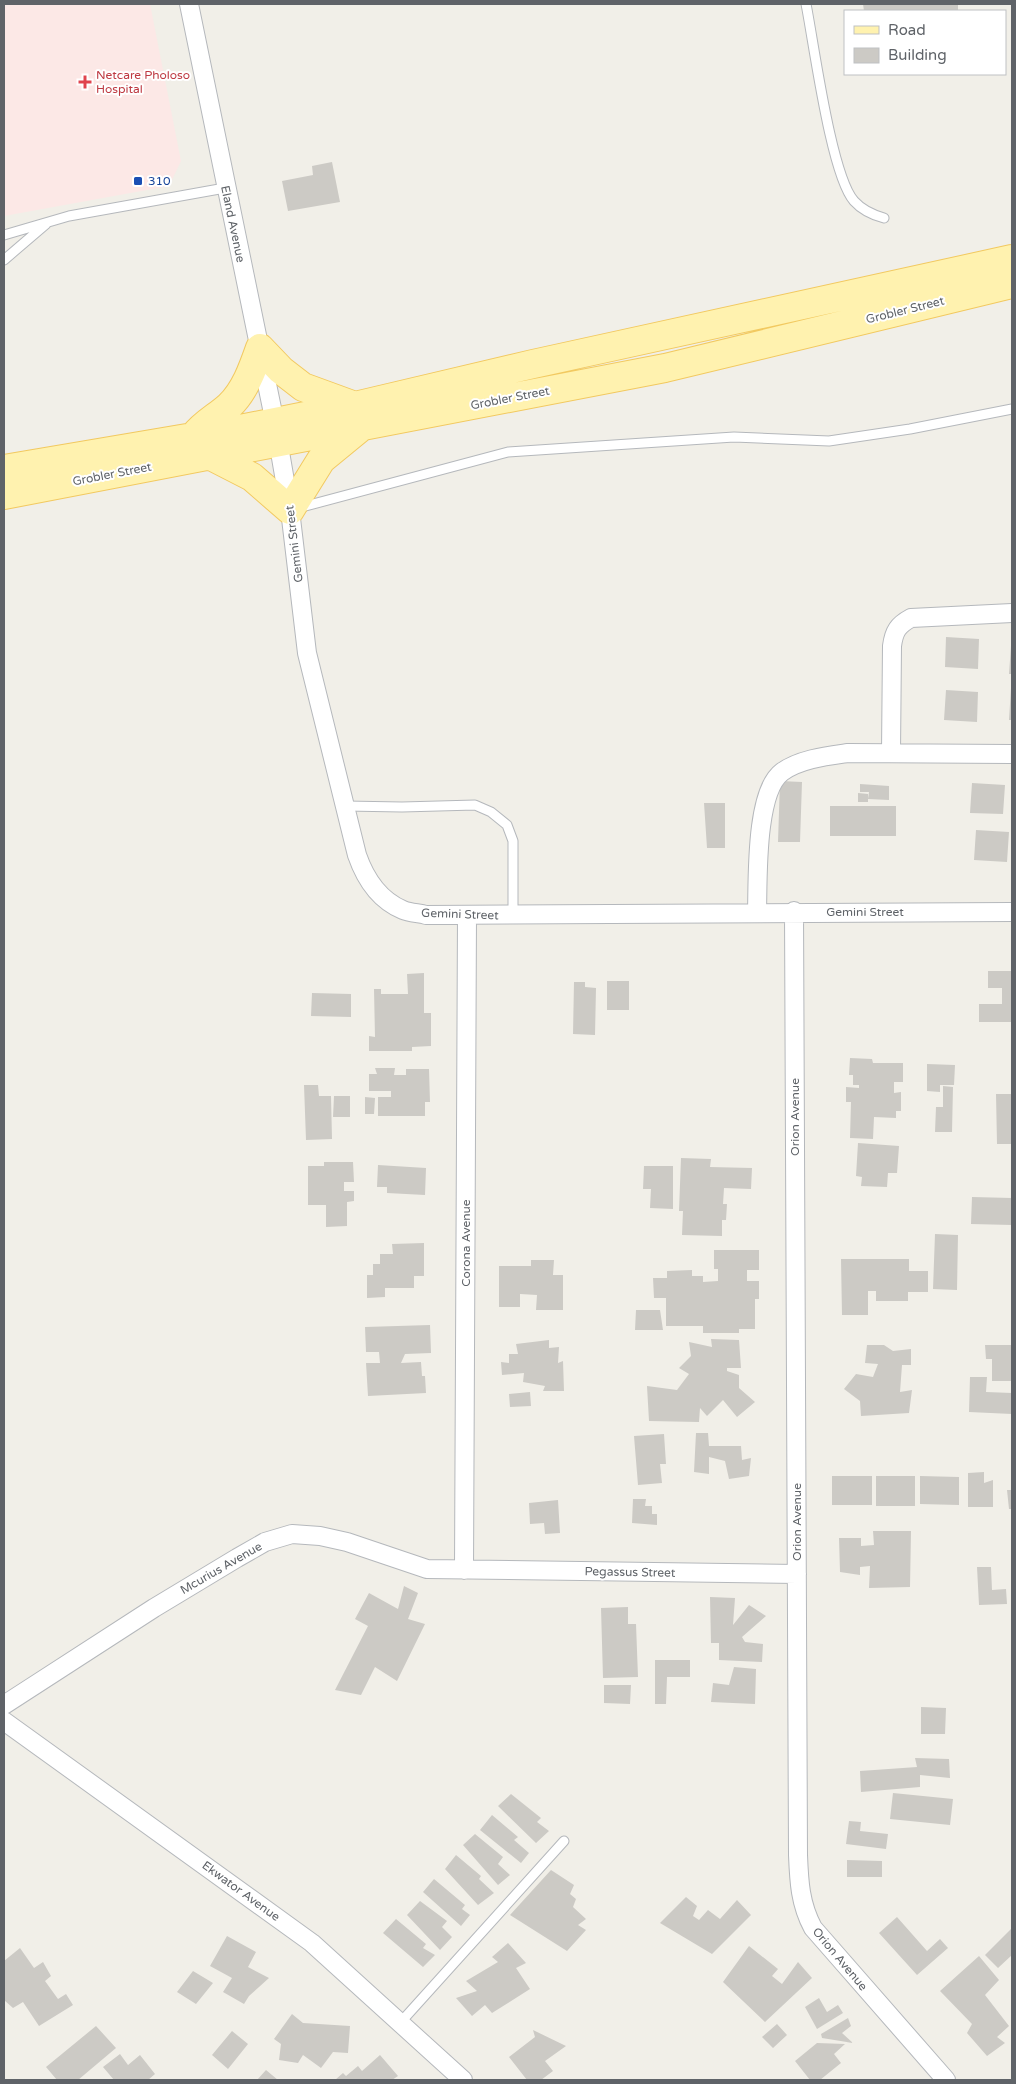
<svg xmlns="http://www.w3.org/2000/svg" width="1016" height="2084" viewBox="0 0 1016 2084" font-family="'Varela Round',sans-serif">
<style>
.medical{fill:#fce8e6}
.building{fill:#cccac5}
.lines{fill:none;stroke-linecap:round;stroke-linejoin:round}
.service-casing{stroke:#b5b8bc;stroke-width:11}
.minor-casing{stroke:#b5b8bc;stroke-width:20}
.primary-casing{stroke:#f2c960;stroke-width:30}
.service{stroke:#fff;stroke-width:9}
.minor{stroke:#fff;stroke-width:18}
.primary{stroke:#fff2af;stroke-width:28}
.health-dot{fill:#e0444e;stroke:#fff;stroke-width:2}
.transit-dot{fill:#1a4fb4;stroke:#fff;stroke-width:2}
.labels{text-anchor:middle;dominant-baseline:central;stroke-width:4;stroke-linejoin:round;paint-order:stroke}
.health-label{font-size:12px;fill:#be3a42;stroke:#fff;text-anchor:start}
.transit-label{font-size:12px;fill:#164399;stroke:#fff;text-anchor:start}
.street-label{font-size:12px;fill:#5f6368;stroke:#fff}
</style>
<rect width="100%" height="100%" fill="#f1efe8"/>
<path class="medical" d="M 4,4 L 150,4 L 181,161 L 169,186 L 4,216 Z"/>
<path class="building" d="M 863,4 L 958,4 L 958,11 L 864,11 Z
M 332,162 L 340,202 L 288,211 L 282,181 L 313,175 L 312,166 Z
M 946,637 L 979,639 L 978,669 L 945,667 Z
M 1011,646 L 1012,646 L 1012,674 L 1009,674 Z
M 1011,688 L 1012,688 L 1012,720 L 1009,720 Z
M 946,690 L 978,692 L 977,722 L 944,720 Z
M 780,781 L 802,782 L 800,842 L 778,842 Z
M 972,783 L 1005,785 L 1003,814 L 970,813 Z
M 860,784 L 889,786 L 889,800 L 868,799 L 869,792 L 860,792 Z
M 858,793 L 868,794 L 868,802 L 858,802 Z
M 704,803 L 725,803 L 725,848 L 707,848 Z
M 830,806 L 896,806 L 896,836 L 830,836 Z
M 976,830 L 1009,832 L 1007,862 L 974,860 Z
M 988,971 L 1012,971 L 1012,1022 L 979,1022 L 979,1004 L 1002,1004 L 1002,988 L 988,988 Z
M 424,973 L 424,1013 L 431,1013 L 431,1046 L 412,1047 L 412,1051 L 369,1051 L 369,1036 L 375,1037 L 374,989 L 381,989 L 381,994 L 408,994 L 407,974 Z
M 607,981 L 629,981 L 629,1010 L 607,1010 Z
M 574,982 L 585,982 L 585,987 L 596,988 L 595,1035 L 573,1034 Z
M 312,993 L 351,994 L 351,1017 L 311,1016 Z
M 850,1058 L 872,1059 L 873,1063 L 903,1063 L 903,1082 L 894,1082 L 894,1093 L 901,1092 L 901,1111 L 896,1111 L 896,1118 L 874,1117 L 873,1139 L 850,1138 L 851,1102 L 846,1102 L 846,1087 L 859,1088 L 859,1085 L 853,1085 L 853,1075 L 849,1075 Z
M 927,1064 L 955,1065 L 954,1085 L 940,1085 L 940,1092 L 927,1091 Z
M 375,1068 L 395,1068 L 394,1075 L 406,1075 L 406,1069 L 429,1069 L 430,1102 L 425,1102 L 425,1116 L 378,1116 L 378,1097 L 391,1097 L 391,1091 L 369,1091 L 369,1074 L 377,1074 Z
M 304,1085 L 318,1085 L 319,1096 L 331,1096 L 332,1139 L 306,1140 Z
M 943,1086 L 953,1087 L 952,1132 L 935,1132 L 936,1107 L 943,1107 Z
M 996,1094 L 1012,1094 L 1012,1144 L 997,1144 Z
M 334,1096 L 350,1096 L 350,1117 L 333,1117 Z
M 365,1097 L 375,1098 L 374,1114 L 365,1114 Z
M 858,1143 L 899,1146 L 897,1173 L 888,1173 L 887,1187 L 861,1186 L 862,1177 L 856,1176 Z
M 681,1158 L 711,1159 L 710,1167 L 752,1168 L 751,1189 L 724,1188 L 723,1204 L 727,1204 L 726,1220 L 722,1220 L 722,1236 L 682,1235 L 683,1211 L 679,1211 Z
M 324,1162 L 353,1162 L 354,1182 L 344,1182 L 344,1191 L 354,1191 L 354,1201 L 347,1202 L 347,1226 L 326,1227 L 326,1205 L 308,1205 L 308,1166 L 324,1166 Z
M 378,1165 L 426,1168 L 425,1195 L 387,1193 L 387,1187 L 377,1187 Z
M 644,1166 L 673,1166 L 673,1209 L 650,1208 L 651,1189 L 643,1189 Z
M 972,1197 L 1012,1198 L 1012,1225 L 971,1224 Z
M 935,1234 L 958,1235 L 957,1290 L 933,1289 Z
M 424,1243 L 424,1276 L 414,1276 L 414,1288 L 385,1288 L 385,1297 L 367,1298 L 367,1275 L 373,1275 L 373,1264 L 380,1264 L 380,1254 L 393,1254 L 392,1244 Z
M 714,1250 L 759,1250 L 759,1270 L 747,1270 L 747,1281 L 759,1281 L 759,1299 L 755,1299 L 755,1329 L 739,1329 L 739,1333 L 703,1333 L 703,1326 L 666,1326 L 666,1298 L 654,1298 L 653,1278 L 667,1278 L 667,1271 L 692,1270 L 692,1276 L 703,1276 L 703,1282 L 718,1281 L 718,1269 L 714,1269 Z
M 841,1259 L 909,1259 L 909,1271 L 928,1271 L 928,1292 L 908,1292 L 908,1301 L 876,1301 L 876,1291 L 868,1291 L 868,1315 L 842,1315 Z
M 531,1260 L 554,1260 L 553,1275 L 563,1275 L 563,1310 L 536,1310 L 537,1295 L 520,1294 L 520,1307 L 499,1307 L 499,1266 L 531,1266 Z
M 636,1310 L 660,1310 L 663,1330 L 635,1330 Z
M 430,1325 L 431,1353 L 405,1354 L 401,1363 L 421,1362 L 422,1376 L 425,1376 L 426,1393 L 368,1396 L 366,1363 L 380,1363 L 379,1352 L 366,1352 L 365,1327 Z
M 711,1339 L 739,1340 L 741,1368 L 727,1368 L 727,1371 L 739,1375 L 739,1388 L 755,1402 L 737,1417 L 723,1400 L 707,1416 L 700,1408 L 699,1422 L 649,1421 L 647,1386 L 677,1390 L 689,1374 L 679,1368 L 691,1356 L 689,1342 L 712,1347 Z
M 549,1340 L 549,1348 L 559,1347 L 558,1363 L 563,1361 L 564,1391 L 543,1391 L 545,1386 L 523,1382 L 524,1373 L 502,1375 L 501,1362 L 509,1363 L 509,1354 L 518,1354 L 516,1344 Z
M 867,1345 L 884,1345 L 893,1351 L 911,1349 L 911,1365 L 902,1365 L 900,1392 L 912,1390 L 909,1413 L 861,1416 L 860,1401 L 844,1389 L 856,1374 L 873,1377 L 878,1364 L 865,1363 Z
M 985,1345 L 1012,1345 L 1012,1381 L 992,1381 L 992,1359 L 986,1359 Z
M 970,1377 L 987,1377 L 986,1392 L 1012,1393 L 1012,1414 L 969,1412 Z
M 530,1392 L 531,1406 L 510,1407 L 509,1394 Z
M 696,1433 L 708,1433 L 709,1446 L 741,1446 L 742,1460 L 751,1458 L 749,1476 L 729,1479 L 725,1461 L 709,1457 L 709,1474 L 694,1472 Z
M 664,1434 L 666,1464 L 660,1464 L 662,1483 L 638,1485 L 634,1436 Z
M 984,1472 L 984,1483 L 993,1480 L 993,1507 L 968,1507 L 968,1473 Z
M 832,1476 L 872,1476 L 872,1505 L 832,1505 Z
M 876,1476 L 915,1476 L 915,1506 L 876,1506 Z
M 920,1476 L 959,1477 L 959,1505 L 920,1504 Z
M 1007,1490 L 1012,1490 L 1012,1509 L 1009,1509 Z
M 633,1499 L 646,1499 L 645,1506 L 652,1506 L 652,1514 L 657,1514 L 657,1525 L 632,1523 Z
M 558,1500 L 560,1533 L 545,1534 L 544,1523 L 530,1524 L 529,1503 Z
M 873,1531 L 911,1531 L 910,1587 L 869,1588 L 870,1566 L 860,1567 L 860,1575 L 840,1572 L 839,1538 L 861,1538 L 861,1546 L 874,1545 Z
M 977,1567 L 991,1567 L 992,1590 L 1006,1589 L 1007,1604 L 979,1605 Z
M 404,1586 L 418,1593 L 408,1619 L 425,1624 L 397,1681 L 375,1667 L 361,1695 L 335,1690 L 368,1626 L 355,1619 L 369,1593 L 398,1609 Z
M 710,1597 L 735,1598 L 733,1625 L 749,1605 L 766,1616 L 742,1637 L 745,1642 L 763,1644 L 762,1662 L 719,1660 L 719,1643 L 711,1643 Z
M 628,1607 L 628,1624 L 636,1624 L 638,1677 L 603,1678 L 601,1608 Z
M 655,1660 L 690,1660 L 690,1677 L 667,1677 L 666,1704 L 655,1704 Z
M 734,1667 L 756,1669 L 755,1704 L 711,1702 L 713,1683 L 729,1685 Z
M 604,1685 L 631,1685 L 630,1704 L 604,1703 Z
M 921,1707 L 946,1708 L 945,1734 L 921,1734 Z
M 915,1758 L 949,1759 L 950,1778 L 920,1775 L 920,1787 L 861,1792 L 860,1771 L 917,1767 Z
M 893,1793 L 953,1799 L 950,1825 L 890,1819 Z
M 511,1794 L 541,1818 L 537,1822 L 549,1831 L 536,1843 L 498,1806 Z
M 492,1815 L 518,1837 L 514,1840 L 529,1853 L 521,1863 L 480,1830 Z
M 849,1821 L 861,1822 L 860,1831 L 888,1834 L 886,1849 L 846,1844 Z
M 475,1834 L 503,1857 L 498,1864 L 510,1875 L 498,1885 L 463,1845 Z
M 456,1855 L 481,1876 L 479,1879 L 494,1893 L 478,1905 L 445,1869 Z
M 847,1860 L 882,1861 L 882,1877 L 847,1877 Z
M 551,1870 L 574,1885 L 570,1894 L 576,1899 L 573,1907 L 586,1919 L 578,1925 L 586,1930 L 567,1951 L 510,1915 Z
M 434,1879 L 465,1905 L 462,1909 L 470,1915 L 461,1926 L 423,1892 Z
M 686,1897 L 697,1906 L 693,1916 L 699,1920 L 708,1910 L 720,1919 L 737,1900 L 751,1915 L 712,1954 L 660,1923 Z
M 420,1901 L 447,1921 L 442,1927 L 452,1937 L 440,1950 L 407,1915 Z
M 897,1917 L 927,1951 L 940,1939 L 948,1948 L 917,1975 L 879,1933 Z
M 396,1919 L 426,1944 L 423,1948 L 435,1955 L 423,1967 L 383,1933 Z
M 1012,1928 L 1012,1955 L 998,1968 L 985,1955 Z
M 227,1936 L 256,1952 L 248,1967 L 269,1978 L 249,1996 L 244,2004 L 223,1992 L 232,1978 L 210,1966 Z
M 508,1943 L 526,1963 L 516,1968 L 530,1989 L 492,2013 L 485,2005 L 472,2016 L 456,1998 L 477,1991 L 466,1981 L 498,1962 L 492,1957 Z
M 749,1946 L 778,1969 L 772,1976 L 782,1984 L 798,1962 L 812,1978 L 765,2022 L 723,1982 Z
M 20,1948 L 34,1968 L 43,1962 L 51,1976 L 45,1981 L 58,1999 L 66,1994 L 73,2005 L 39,2026 L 23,2002 L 13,2008 L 4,2000 L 4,1961 Z
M 979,1956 L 999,1980 L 985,1995 L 1009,2026 L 997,2037 L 1005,2043 L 987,2056 L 967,2033 L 972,2024 L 940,1991 Z
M 193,1971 L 213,1983 L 196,2004 L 177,1992 Z
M 819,1998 L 827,2012 L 838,2005 L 843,2013 L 817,2029 L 805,2007 Z
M 292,2014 L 303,2023 L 350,2026 L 348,2053 L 333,2052 L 321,2068 L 303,2055 L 298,2063 L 279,2060 L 281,2044 L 274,2039 Z
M 848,2018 L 851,2026 L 842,2033 L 853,2043 L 822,2038 L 821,2034 Z
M 777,2024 L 787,2035 L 773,2048 L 762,2037 Z
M 96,2026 L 116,2048 L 78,2080 L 57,2080 L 46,2067 Z
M 533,2030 L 566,2046 L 545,2061 L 553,2071 L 541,2080 L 527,2080 L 509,2057 L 535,2037 Z
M 232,2031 L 248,2044 L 228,2069 L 212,2055 Z
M 817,2043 L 845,2044 L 834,2054 L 841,2063 L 820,2080 L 810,2080 L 795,2061 Z
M 120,2054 L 128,2065 L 140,2055 L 155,2074 L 148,2080 L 114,2080 L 103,2067 Z
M 380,2055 L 398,2076 L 392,2080 L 335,2080 L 343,2073 L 346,2076 L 358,2066 L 362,2071 Z
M 266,2070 L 278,2080 L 257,2080 Z"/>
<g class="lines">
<g class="service-casing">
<path id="service" d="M 806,4 C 814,44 831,175 854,201 C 862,210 873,215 884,218
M 4,235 L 69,216 L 225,188
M 4,260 L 46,224
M 298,508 L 508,452 L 734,437 L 829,441 L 910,429 L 1012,409
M 345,806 L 402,807 L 475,805 L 491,812 L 507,825 L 513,841 L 513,915
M 400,2023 L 564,1841"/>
</g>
<g class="minor-casing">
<path id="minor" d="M 189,4 L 275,423 L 290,510 L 307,653 L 357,855 C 365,878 379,900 403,910 C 410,913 419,913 426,915 L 1012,912
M 891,752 L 892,646 C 894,631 898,625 911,618 L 1012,613
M 794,911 L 798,1855 C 799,1881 800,1904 813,1928 L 946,2080
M 757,912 C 758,880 755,792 782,772 C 800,759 827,756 848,753 L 1012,754
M 464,1570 L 467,916
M 4,1705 L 154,1608 L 237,1558 L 265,1542 L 292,1534 L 320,1536 L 347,1542 L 427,1569 L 797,1574
M 4,1721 L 312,1943 L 463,2080"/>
</g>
<g class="primary-casing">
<path id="primary" d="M 194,436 C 204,423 217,417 229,406 C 245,391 253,368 260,348 L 281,370 L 303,387 L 355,406
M 211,456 L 252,477 L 290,510 L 321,460 L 360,428
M 4,469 L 240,429 L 355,406 L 533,364 L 1012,259
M 4,495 L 665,368 L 1012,284"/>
</g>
<use href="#service" class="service"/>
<use href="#minor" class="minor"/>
<use href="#primary" class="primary"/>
</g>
<path class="health-dot" d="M82.5 74.5h5v5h5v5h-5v5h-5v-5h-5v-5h5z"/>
<rect class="transit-dot" x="133" y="176" width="10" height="10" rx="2.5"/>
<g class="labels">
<g class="health-label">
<text x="96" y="75">Netcare Pholoso<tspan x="96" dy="14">Hospital</tspan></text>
</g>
<g class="transit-label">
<text x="148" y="181">310</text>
</g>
<g class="street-label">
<text transform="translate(233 224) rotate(78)">Eland Avenue</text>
<text transform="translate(905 310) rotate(-14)">Grobler Street</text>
<text transform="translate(510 398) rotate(-11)">Grobler Street</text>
<text transform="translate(112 474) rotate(-11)">Grobler Street</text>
<text transform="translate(294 544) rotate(-97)">Gemini Street</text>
<text x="865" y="912">Gemini Street</text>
<text transform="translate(460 914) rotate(2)">Gemini Street</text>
<text transform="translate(795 1117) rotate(-90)">Orion Avenue</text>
<text transform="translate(466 1243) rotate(-90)">Corona Avenue</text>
<text transform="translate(797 1522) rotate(-90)">Orion Avenue</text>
<text transform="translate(221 1568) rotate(-30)">Mcurius Avenue</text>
<text transform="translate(630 1572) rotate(1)">Pegassus Street</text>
<text transform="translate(241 1891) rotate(36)">Ekwator Avenue</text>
<text transform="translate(840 1959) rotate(50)">Orion Avenue</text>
</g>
</g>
<rect width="1016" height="2084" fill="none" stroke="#5f6368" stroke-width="10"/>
<rect x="844" y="10" width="162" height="65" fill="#ffffff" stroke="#bfc1c3"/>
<rect x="854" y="26" width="25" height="8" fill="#fff2af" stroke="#bfc1c3"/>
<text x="888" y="35" font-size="15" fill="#5f6368">Road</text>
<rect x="854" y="48" width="25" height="15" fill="#cccac5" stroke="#bfc1c3"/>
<text x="888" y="60" font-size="15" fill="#5f6368">Building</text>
</svg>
